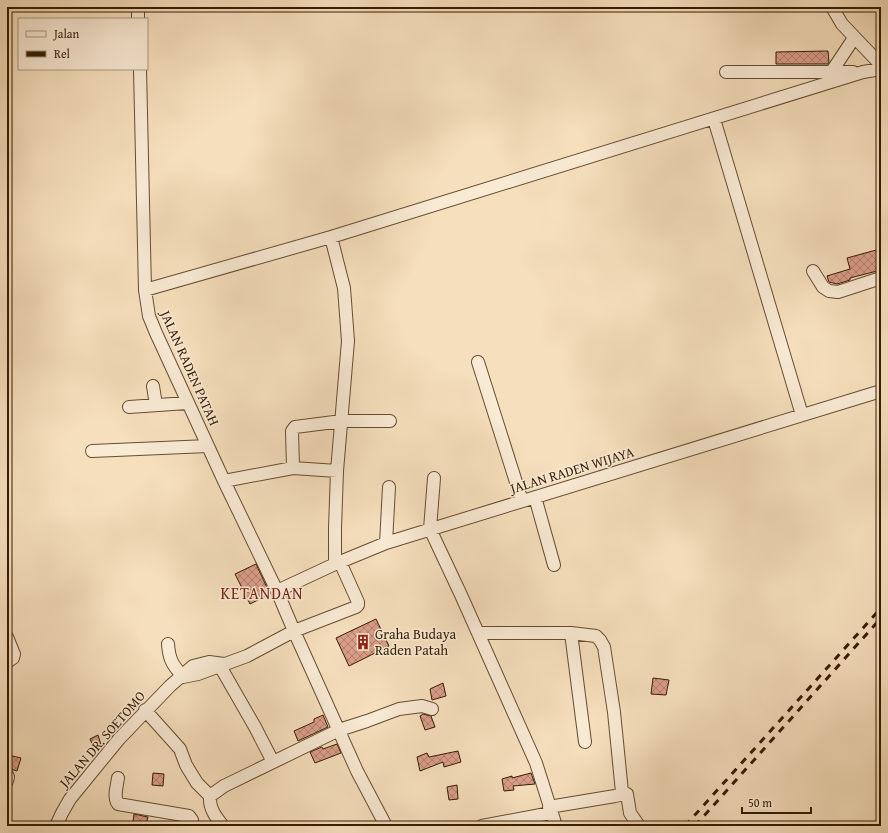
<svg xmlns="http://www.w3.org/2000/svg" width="888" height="833" viewBox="0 0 888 833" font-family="'Gentium Book Plus',serif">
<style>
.building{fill:url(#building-cross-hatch);stroke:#351c01}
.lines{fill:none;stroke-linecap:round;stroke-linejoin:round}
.minor-casing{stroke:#654d30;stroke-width:14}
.minor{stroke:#f9ead4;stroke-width:12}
.rail{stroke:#351c01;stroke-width:3;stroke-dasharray:7 7;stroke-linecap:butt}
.labels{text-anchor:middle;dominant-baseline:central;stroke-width:3;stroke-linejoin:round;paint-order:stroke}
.street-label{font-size:14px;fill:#351c01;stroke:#f9ead4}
.poi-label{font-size:14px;fill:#351c01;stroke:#f9ead4;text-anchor:start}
.quarter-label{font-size:16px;letter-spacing:1px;fill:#7a1f14;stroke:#f9ead4}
</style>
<defs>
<pattern id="building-cross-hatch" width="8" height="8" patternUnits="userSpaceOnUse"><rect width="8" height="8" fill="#db9e8a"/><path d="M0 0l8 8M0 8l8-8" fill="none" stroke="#b2806e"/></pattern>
</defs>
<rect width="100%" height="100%" fill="#f6dfbd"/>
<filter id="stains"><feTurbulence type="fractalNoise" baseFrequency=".005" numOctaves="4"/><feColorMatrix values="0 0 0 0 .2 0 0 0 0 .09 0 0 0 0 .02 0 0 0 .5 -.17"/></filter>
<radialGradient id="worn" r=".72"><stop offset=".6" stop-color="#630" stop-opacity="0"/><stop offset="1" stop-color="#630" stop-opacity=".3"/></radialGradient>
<path class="building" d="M 828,51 L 829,62 L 828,64 L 776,64 L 776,52 Z
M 880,249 L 881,270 L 850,278 L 850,280 L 837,284 L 829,282 L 827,276 L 850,269 L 847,258 Z
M 256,564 L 270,594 L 250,604 L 235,574 Z
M 376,619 L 389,646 L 349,666 L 336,638 Z
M 653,678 L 669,680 L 666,695 L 651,694 Z
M 443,683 L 446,696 L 432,700 L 430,689 Z
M 423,714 L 431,716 L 435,727 L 425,730 L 420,716 Z
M 323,715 L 328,727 L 298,741 L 294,731 L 314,722 L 314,719 Z
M 98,735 L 102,748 L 96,753 L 90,739 Z
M 337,744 L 341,753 L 315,763 L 310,752 L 322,747 L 323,749 Z
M 458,751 L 461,762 L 444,767 L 443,762 L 420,771 L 417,757 L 427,753 L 429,757 Z
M 8,755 L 21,758 L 17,771 L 7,768 Z
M 153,773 L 164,774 L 163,786 L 152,785 Z
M 531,773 L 535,784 L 513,786 L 514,790 L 504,791 L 502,779 L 512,776 L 512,778 Z
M 457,785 L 458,799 L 449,800 L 447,787 Z
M 134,814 L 148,817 L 146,824 L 133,822 Z"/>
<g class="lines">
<g class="minor-casing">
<path id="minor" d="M 138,7 L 138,19
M 832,7 L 842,24 L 881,65
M 140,69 L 145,290 L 149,316 L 156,333 L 224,481 L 277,591 L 294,631 L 357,771 L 386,826
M 832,71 L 854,38
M 726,72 L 853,72
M 714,119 L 802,415
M 331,237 L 344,288 L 348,341 L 337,471 L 335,528 L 335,564
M 813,271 L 823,287 L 829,291 L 838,292 L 881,278
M 145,290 L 331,237 L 863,72 L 881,69
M 478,362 L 522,501
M 153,386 L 156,405
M 129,407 L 187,403
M 92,451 L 208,446
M 293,468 L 292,431 L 295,427 L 342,421 L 390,421
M 434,478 L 430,529 L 461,595 L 536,763 L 556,826
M 224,481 L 293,468 L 337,471
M 535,497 L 554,565
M 386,543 L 389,487
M 277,591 L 335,564 L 386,543 L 881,391
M 478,633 L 571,633 L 596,636 L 600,640 L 604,647 L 614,712 L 622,792 L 620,795 L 615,796 L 549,807
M 571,633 L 585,742
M 7,637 L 14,654 L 13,658 L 7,662
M 168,644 C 169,658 172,665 182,675
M 220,666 L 255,727 L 273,762
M 183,677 L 198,674 L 247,656 L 294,631 L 356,607 L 358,605 L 358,602 L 340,562
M 145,710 L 180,749 L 186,765 L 197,783 L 210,796
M 7,775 L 8,777 L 7,781
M 118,778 C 117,786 113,797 118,804 L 189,816 L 192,820 L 190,826
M 622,792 L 627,794 L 630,813 L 639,826
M 56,826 L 62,813 L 70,799 L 119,739 L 170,686 L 193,666 L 209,662 L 224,664
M 223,826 C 215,816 209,808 210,796 L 224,786 L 339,730 L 367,721 L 399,709 L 422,706 L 432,709
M 482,826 L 551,813"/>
</g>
<use href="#minor" class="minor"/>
<path class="rail" d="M 685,826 L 881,608
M 695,826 L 881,618"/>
</g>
<defs>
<g id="building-bare" transform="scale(1.2)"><path d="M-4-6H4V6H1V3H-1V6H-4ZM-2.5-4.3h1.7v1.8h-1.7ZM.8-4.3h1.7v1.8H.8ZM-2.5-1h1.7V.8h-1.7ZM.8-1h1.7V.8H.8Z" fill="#8f2418" stroke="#f9ead4" stroke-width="2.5" paint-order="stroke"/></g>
</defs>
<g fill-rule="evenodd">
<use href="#building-bare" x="363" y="642"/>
</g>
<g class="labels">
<g class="street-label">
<text transform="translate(190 368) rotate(66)">JALAN RADEN PATAH</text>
<text transform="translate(572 470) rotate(-17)">JALAN RADEN WIJAYA</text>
<text transform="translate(102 739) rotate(-49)">JALAN DR. SOETOMO</text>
</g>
<g class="poi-label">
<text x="375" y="634">Graha Budaya<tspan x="375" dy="16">Raden Patah</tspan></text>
</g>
<g class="quarter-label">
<text x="262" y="593">KETANDAN</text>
</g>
</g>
<rect width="888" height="833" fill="none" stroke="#f6dfbd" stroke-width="24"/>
<rect x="8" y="8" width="872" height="817" fill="none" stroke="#351c01" stroke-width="2"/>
<rect x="12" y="12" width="864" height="809" fill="none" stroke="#351c01"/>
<rect x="18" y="18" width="130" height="52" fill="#f9ead4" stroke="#ab9880"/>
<rect x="26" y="31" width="20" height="6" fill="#f9ead4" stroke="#ab9880"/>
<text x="54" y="38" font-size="12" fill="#351c01">Jalan</text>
<rect x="26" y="51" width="20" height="6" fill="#351c01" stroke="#ab9880"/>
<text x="54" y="58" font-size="12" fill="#351c01">Rel</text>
<path d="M742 807v6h69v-6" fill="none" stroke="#351c01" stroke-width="2"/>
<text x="748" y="807" font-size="12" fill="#351c01" stroke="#f9ead4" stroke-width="3" paint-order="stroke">50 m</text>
<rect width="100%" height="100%" filter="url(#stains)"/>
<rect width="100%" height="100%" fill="url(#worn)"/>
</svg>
